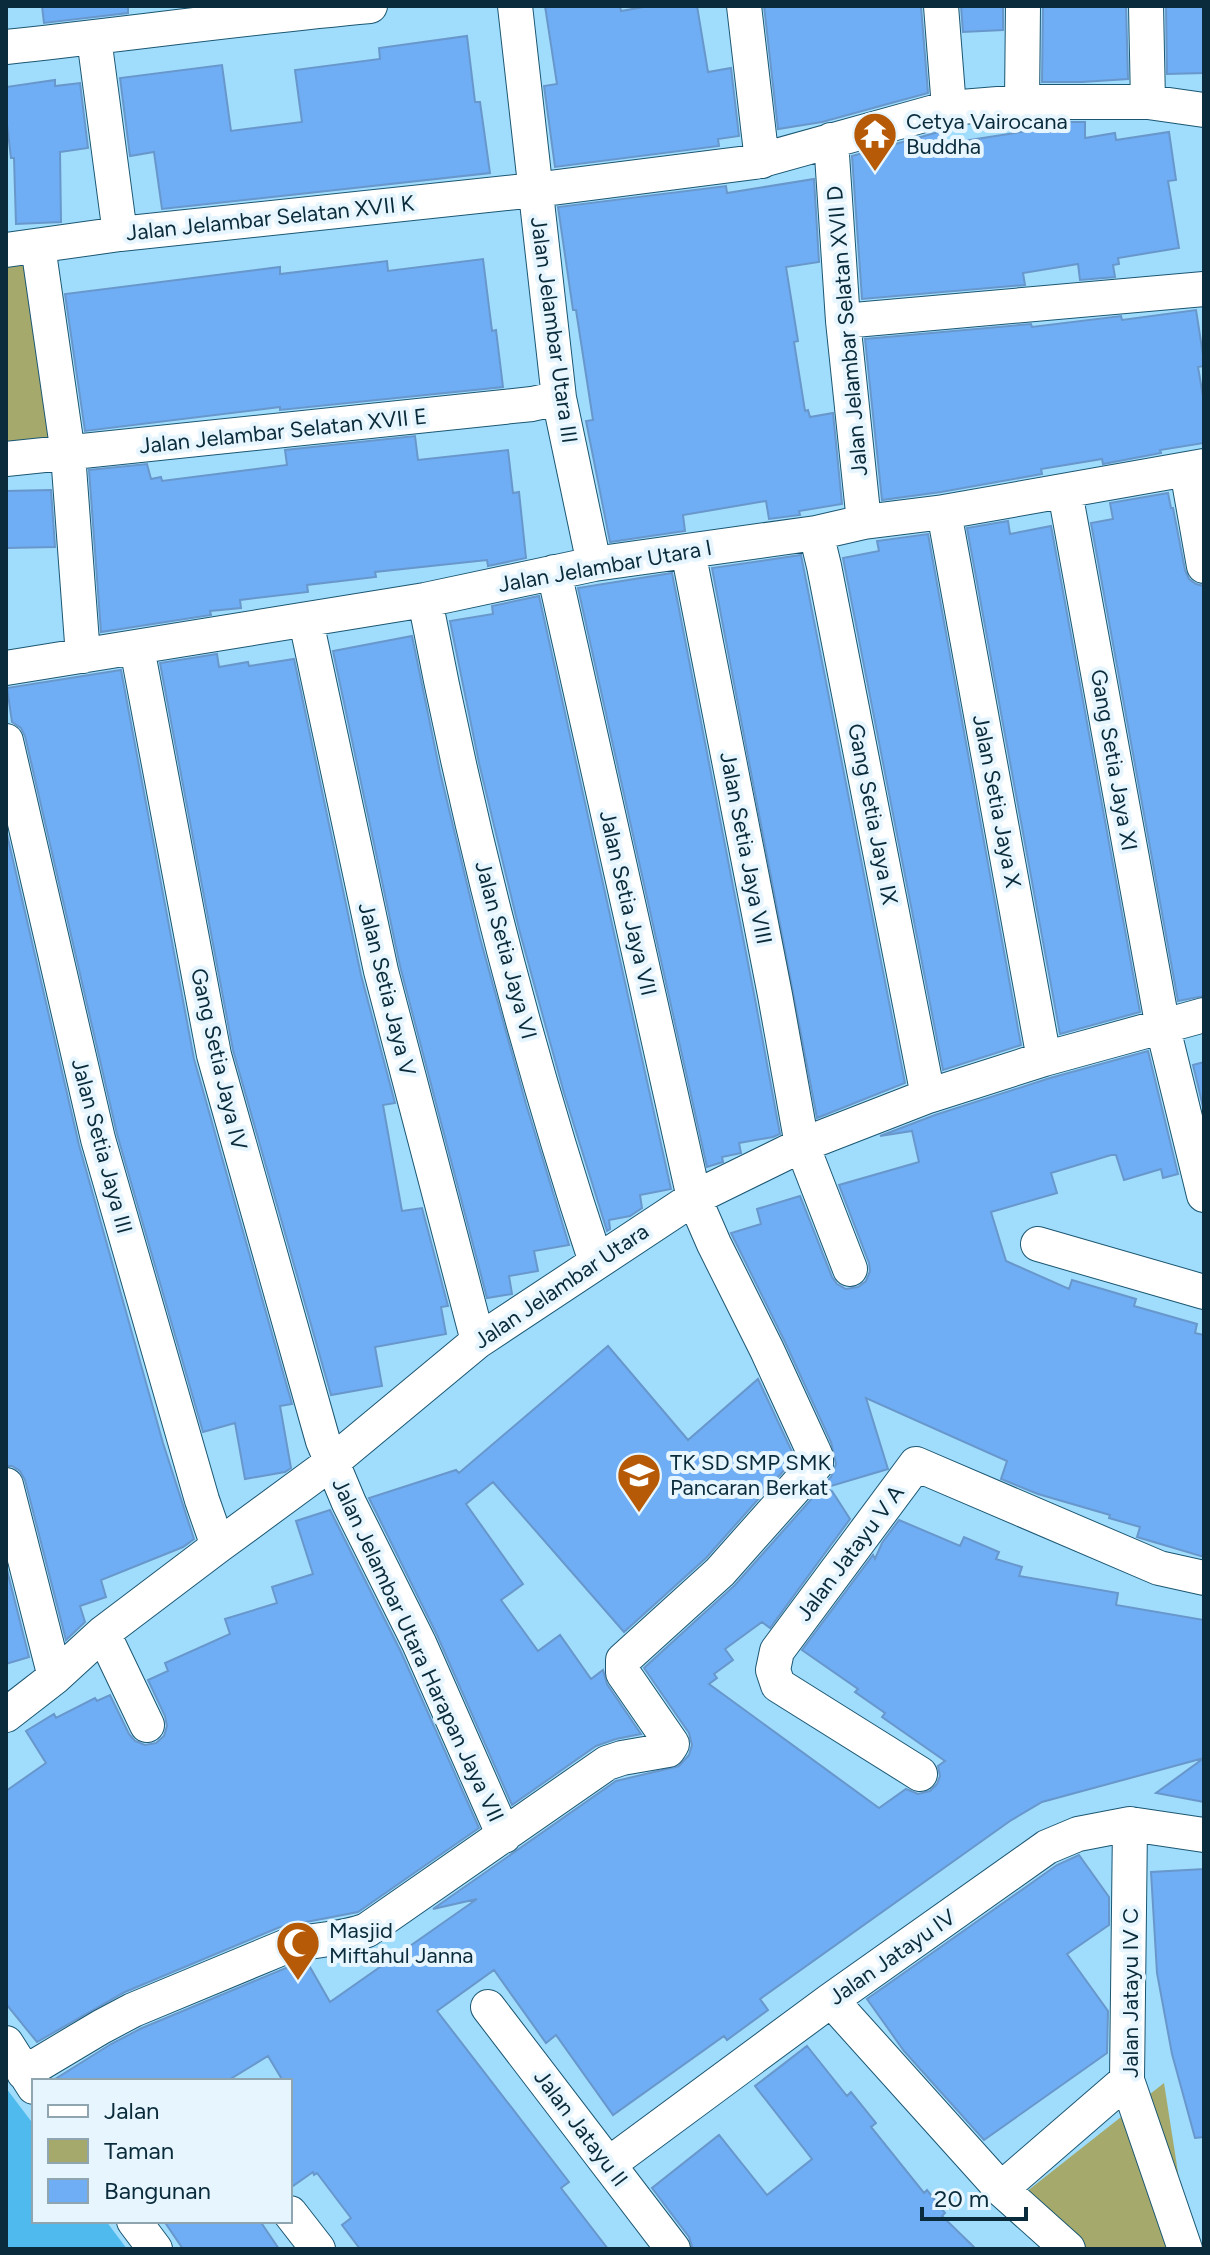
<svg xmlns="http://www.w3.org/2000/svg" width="1210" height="2255" viewBox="0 0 1210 2255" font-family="Figtree,sans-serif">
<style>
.green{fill:#a5aa6c}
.water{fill:#4fbaed}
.building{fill:#6faef4;stroke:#6897cc;stroke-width:2}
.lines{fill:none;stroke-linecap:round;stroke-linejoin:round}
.minor-casing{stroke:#1b5772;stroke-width:36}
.minor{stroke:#fff;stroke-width:34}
.labels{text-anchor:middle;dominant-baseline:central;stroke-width:8;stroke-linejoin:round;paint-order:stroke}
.poi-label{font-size:22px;fill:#0a2b3b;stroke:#e7f6fe;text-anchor:start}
.street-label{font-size:22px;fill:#0a2b3b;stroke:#e7f6fe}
</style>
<rect width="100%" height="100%" fill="#a0dcfc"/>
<path class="green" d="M 38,246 L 68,454 L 6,459 L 6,250 Z
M 1164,2083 L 1190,2249 L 1081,2249 L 1021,2196 Z"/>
<path class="water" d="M 6,2088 L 34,2125 L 34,2221 L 106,2221 L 127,2249 L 6,2249 Z"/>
<path class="building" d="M 42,6 L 128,6 L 128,13 L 44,23 Z
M 545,6 L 620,6 L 621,11 L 649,6 L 697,6 L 708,72 L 731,68 L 739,136 L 718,139 L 719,146 L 555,167 L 544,86 L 557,84 Z
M 764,6 L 921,6 L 928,93 L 822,122 L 778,129 Z
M 961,6 L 1003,6 L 1003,30 L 963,32 Z
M 1043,6 L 1126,6 L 1128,79 L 1082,82 L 1042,82 Z
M 1166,6 L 1204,6 L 1204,73 L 1167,74 Z
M 467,36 L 475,102 L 480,102 L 490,173 L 162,209 L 154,152 L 130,156 L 120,78 L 222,65 L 231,131 L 302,122 L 295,70 L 380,59 L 379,48 Z
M 55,80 L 55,86 L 80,83 L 88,148 L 60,152 L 61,222 L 16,224 L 14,158 L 11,158 L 6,116 L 6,87 Z
M 1028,122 L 1085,122 L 1085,138 L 1115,133 L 1116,140 L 1169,132 L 1176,180 L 1168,181 L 1179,248 L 1118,258 L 1119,264 L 1113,265 L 1115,277 L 1080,280 L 1078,264 L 1023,273 L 1025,285 L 862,299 L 852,156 L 942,131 L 944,144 L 1028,131 Z
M 814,179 L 819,262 L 786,267 L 798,341 L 794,342 L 805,411 L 808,410 L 810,417 L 833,413 L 842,504 L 799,511 L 800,515 L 769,519 L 766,501 L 683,515 L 685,531 L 610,542 L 586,421 L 593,420 L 576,310 L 573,310 L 558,207 L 726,186 L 727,193 Z
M 483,259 L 492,331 L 496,330 L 503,387 L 280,410 L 280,407 L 85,431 L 65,294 L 280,267 L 280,274 L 387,261 L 388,271 Z
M 1196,310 L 1204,361 L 1204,366 L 1198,367 L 1204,402 L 1204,443 L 1160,450 L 1161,453 L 1103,464 L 1102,459 L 1041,469 L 1042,474 L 941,492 L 882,500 L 865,339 L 1031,324 L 1032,327 L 1121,316 L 1122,320 Z
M 415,436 L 418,460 L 508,450 L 513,493 L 519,492 L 526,558 L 488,566 L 487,560 L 375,572 L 376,577 L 307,585 L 308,592 L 240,600 L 241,608 L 210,611 L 211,615 L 101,632 L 89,470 L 147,464 L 151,479 L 161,477 L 162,481 L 287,465 L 285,450 Z
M 51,490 L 55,547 L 6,548 L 6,491 Z
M 1168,493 L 1171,508 L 1173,508 L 1185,570 L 1189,579 L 1196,584 L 1204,586 L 1204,996 L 1178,1001 L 1091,523 L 1113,519 L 1110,503 Z
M 1008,521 L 1010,534 L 1051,526 L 1140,1012 L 1060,1034 L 967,528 Z
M 928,534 L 1021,1045 L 943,1070 L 843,558 L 879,551 L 877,541 Z
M 801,555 L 905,1083 L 817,1118 L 712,568 Z
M 672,573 L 755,999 L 780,1134 L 773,1137 L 739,1143 L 741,1153 L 722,1157 L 723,1162 L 707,1167 L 578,588 Z
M 539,596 L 671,1189 L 640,1195 L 642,1208 L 630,1216 L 609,1220 L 610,1229 L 607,1231 L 564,1093 L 519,929 L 479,763 L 450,621 L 493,614 L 492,606 Z
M 412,636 L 440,772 L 480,938 L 526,1104 L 569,1245 L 534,1251 L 538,1271 L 509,1276 L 512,1294 L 487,1298 L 400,966 L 333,651 Z
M 217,654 L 219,667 L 248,662 L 249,666 L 294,659 L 361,975 L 395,1103 L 383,1105 L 402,1211 L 422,1208 L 448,1306 L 441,1307 L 446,1334 L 375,1347 L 382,1386 L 331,1395 L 233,1050 L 160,663 Z
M 121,670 L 194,1059 L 292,1404 L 280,1406 L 291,1468 L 285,1472 L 245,1479 L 235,1423 L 203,1432 L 117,1134 L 25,736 L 21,728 L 12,722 L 7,688 Z
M 6,830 L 79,1145 L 163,1443 L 194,1539 L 183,1547 L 101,1580 L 106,1597 L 80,1606 L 85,1622 L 66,1640 L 25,1480 L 20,1471 L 12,1466 L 6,1466 Z
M 1148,1051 L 1178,1174 L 1163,1178 L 1161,1169 L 1124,1180 L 1116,1155 L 1111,1155 L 1051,1173 L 1057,1193 L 991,1212 L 1006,1261 L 1069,1289 L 1072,1280 L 1136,1299 L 1134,1306 L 1197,1324 L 1195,1333 L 1204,1335 L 1204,1557 L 1137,1537 L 1140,1527 L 1109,1518 L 1110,1515 L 1038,1494 L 1001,1479 L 1007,1461 L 866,1398 L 888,1469 L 824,1488 L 832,1491 L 850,1519 L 770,1628 L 762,1622 L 725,1649 L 733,1660 L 714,1674 L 717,1678 L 709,1684 L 879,1808 L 906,1789 L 918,1794 L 930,1791 L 937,1784 L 940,1776 L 938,1766 L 945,1761 L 882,1717 L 885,1713 L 855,1692 L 858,1689 L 802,1650 L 873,1555 L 875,1559 L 882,1543 L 899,1520 L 960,1546 L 964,1537 L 999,1552 L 996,1559 L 1022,1567 L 1019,1576 L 1118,1593 L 1116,1605 L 1204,1620 L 1204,1758 L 1042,1802 L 1010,1821 L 760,1999 L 768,2010 L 727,2040 L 724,2036 L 613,2115 L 556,2035 L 546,2043 L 494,1970 L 437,2011 L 569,2182 L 561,2188 L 608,2249 L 360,2249 L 342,2225 L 351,2218 L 317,2173 L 314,2175 L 313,2172 L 290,2188 L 290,2081 L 283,2081 L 268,2056 L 227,2081 L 52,2081 L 111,2044 L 142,2028 L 293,1965 L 307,1962 L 330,2002 L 477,1899 L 433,1909 L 616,1781 L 679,1766 L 689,1755 L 692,1745 L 689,1733 L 644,1668 L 735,1585 L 831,1477 L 836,1464 L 831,1442 L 785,1342 L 731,1233 L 761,1224 L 757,1209 L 800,1196 L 832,1277 L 837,1284 L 846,1289 L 858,1287 L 866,1281 L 870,1271 L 869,1263 L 839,1185 L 919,1162 L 912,1131 L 880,1136 L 935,1115 L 1050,1078 Z
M 1204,1062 L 1204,1111 L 1193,1065 Z
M 608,1346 L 688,1440 L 758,1379 L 795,1458 L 706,1558 L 624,1632 L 493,1482 L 466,1504 L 523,1584 L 501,1600 L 538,1651 L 560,1635 L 591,1679 L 603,1670 L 607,1684 L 641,1734 L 616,1739 L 596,1746 L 512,1805 L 437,1635 L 369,1498 L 456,1470 L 459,1473 Z
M 330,1510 L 401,1652 L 479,1828 L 358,1912 L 280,1927 L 125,1992 L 37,2042 L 6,2004 L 6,1791 L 46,1763 L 26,1731 L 54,1714 L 56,1718 L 95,1698 L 97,1701 L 110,1695 L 129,1734 L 135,1741 L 145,1745 L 156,1743 L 164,1736 L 167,1726 L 165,1716 L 148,1680 L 168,1671 L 165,1663 L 230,1634 L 225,1619 L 277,1603 L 272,1587 L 313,1574 L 296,1521 Z
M 6,1566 L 29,1657 L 6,1664 Z
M 1204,1758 L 1204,1802 L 1156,1793 Z
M 1079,1855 L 1109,1897 L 1109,1925 L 1067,1954 L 1108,2011 L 1107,2053 L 984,2140 L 904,2051 L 867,1999 L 1057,1865 Z
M 1204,1869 L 1204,2137 L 1195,2138 L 1172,2054 L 1157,1973 L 1151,1872 Z
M 807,2046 L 847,2096 L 851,2092 L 876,2123 L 871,2127 L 924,2193 L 927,2190 L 945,2213 L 942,2216 L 976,2249 L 693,2249 L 689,2237 L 652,2188 L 719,2135 L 767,2195 L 812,2159 L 755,2086 Z
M 164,2221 L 260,2221 L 279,2249 L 183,2249 Z"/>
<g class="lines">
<g class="minor-casing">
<path id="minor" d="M 515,6 L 559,398 L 594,564
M 744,6 L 762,161
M 941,6 L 949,108
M 1146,6 L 1148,102
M 94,38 L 120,234
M 6,47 C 127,34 248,17 370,6
M 1022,102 L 1023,6
M 831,140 L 843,321 L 864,522
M 38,246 L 68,454 L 83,656
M 6,250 L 120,234 L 535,190 L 755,162 L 949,108 L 1022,102 L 1148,102 L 1204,110
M 843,321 L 1204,289
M 6,459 L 532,404 L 559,398
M 1187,470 L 1204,566
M 1065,492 L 1163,1028 L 1204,1195
M 944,512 L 1044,1059
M 816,533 L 824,566 L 928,1096
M 688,551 L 775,995 L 802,1145 L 850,1269
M 425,600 C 468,824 524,1045 596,1262
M 306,621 L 381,971 L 478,1341
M 137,648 L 214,1055 L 323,1441 L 349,1503 L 419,1643 L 504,1836
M 6,668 L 425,600 L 594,564 L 816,533 L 864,522 L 944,512 L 1204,466
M 6,741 L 98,1139 L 202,1500 L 218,1546
M 1038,1244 L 1204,1292
M 6,1485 L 55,1677
M 103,1633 L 147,1725
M 6,1715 L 55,1677 L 103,1633 L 218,1546 L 331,1463 L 478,1341 L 694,1198 L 802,1145 L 928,1096 L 1044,1059 L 1204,1015
M 920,1774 L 778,1685 L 773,1670 L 777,1651 L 916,1464 L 1159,1568 L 1204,1578
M 1130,1824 L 1127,2080 L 1185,2249
M 831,2000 L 1001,2189 L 1068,2249
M 488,2007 L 673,2249
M 6,2043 L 34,2087
M 24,2073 L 101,2027 L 133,2010 L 287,1946 C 314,1939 342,1940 367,1930 L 607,1763 L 622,1758 L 668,1750 L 672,1744 L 623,1673 L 623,1660 L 720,1572 L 816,1464 L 816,1457 L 813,1450 L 767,1350 L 714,1244 L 694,1198 L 554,572
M 609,2164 L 831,2000 L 1047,1847 L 1078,1834 L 1130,1824 L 1204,1835
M 1001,2189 L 1127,2080
M 290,2213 L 318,2249
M 134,2221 L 155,2249"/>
</g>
<use href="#minor" class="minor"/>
</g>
<defs>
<g id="temple-pin" transform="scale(2.3)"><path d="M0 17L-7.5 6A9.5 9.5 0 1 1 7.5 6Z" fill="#b75a07" stroke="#e7f6fe"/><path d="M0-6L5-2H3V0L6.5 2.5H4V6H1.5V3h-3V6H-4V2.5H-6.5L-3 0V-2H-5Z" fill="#fff"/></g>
<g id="school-pin" transform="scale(2.3)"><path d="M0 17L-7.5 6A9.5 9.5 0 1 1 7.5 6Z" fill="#b75a07" stroke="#e7f6fe"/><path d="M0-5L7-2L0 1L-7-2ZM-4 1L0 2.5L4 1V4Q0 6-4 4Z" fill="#fff"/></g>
<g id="mosque-pin" transform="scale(2.3)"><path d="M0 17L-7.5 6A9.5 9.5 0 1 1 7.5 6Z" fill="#b75a07" stroke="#e7f6fe"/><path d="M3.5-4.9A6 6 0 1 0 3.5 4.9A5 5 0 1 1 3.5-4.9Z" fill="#fff"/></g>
</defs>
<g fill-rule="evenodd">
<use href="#temple-pin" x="875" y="134"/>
<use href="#school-pin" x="639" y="1475"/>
<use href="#mosque-pin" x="298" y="1943"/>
</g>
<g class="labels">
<g class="poi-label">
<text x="906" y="121">Cetya Vairocana<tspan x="906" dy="25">Buddha</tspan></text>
<text x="670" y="1462">TK SD SMP SMK<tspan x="670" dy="25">Pancaran Berkat</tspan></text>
<text x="329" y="1930">Masjid<tspan x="329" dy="25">Miftahul Janna</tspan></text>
</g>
<g class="street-label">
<text transform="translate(270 218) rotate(-6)">Jalan Jelambar Selatan XVII K</text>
<text transform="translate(554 330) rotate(82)">Jalan Jelambar Utara III</text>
<text transform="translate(847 331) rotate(-95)">Jalan Jelambar Selatan XVII D</text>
<text transform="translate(283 431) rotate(-6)">Jalan Jelambar Selatan XVII E</text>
<text transform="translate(605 566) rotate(-10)">Jalan Jelambar Utara I</text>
<text transform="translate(1114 760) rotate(80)">Gang Setia Jaya XI</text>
<text transform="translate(997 801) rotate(79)">Jalan Setia Jaya X</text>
<text transform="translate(873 814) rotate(79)">Gang Setia Jaya IX</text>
<text transform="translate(746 848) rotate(79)">Jalan Setia Jaya VIII</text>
<text transform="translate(628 903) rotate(77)">Jalan Setia Jaya VII</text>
<text transform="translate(506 950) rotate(75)">Jalan Setia Jaya VI</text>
<text transform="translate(387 989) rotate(76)">Jalan Setia Jaya V</text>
<text transform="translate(219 1059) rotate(77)">Gang Setia Jaya IV</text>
<text transform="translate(102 1146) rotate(75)">Jalan Setia Jaya III</text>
<text transform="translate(561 1286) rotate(-34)">Jalan Jelambar Utara</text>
<text transform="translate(850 1553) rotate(-53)">Jalan Jatayu V A</text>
<text transform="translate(418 1650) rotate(65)">Jalan Jelambar Utara Harapan Jaya VII</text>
<text transform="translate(892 1957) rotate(-35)">Jalan Jatayu IV</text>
<text transform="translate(1130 1993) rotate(-90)">Jalan Jatayu IV C</text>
<text transform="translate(581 2128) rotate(53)">Jalan Jatayu II</text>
</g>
</g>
<rect width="1210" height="2255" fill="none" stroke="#0a2b3b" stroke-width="16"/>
<rect x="32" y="2079" width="260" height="144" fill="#e7f6fe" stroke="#8fa5b0" stroke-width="2"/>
<rect x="48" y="2105" width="40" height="12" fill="#ffffff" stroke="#8fa5b0" stroke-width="2"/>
<text x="104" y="2119" font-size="24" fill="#0a2b3b">Jalan</text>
<rect x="48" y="2139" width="40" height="24" fill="#a5aa6c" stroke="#8fa5b0" stroke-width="2"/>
<text x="104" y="2159" font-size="24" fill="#0a2b3b">Taman</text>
<rect x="48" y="2179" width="40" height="24" fill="#6faef4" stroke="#8fa5b0" stroke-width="2"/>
<text x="104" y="2199" font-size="24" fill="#0a2b3b">Bangunan</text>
<path d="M922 2207v12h104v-12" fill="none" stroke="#0a2b3b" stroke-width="4"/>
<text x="934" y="2207" font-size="24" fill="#0a2b3b" stroke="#e7f6fe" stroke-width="6" paint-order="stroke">20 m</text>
</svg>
